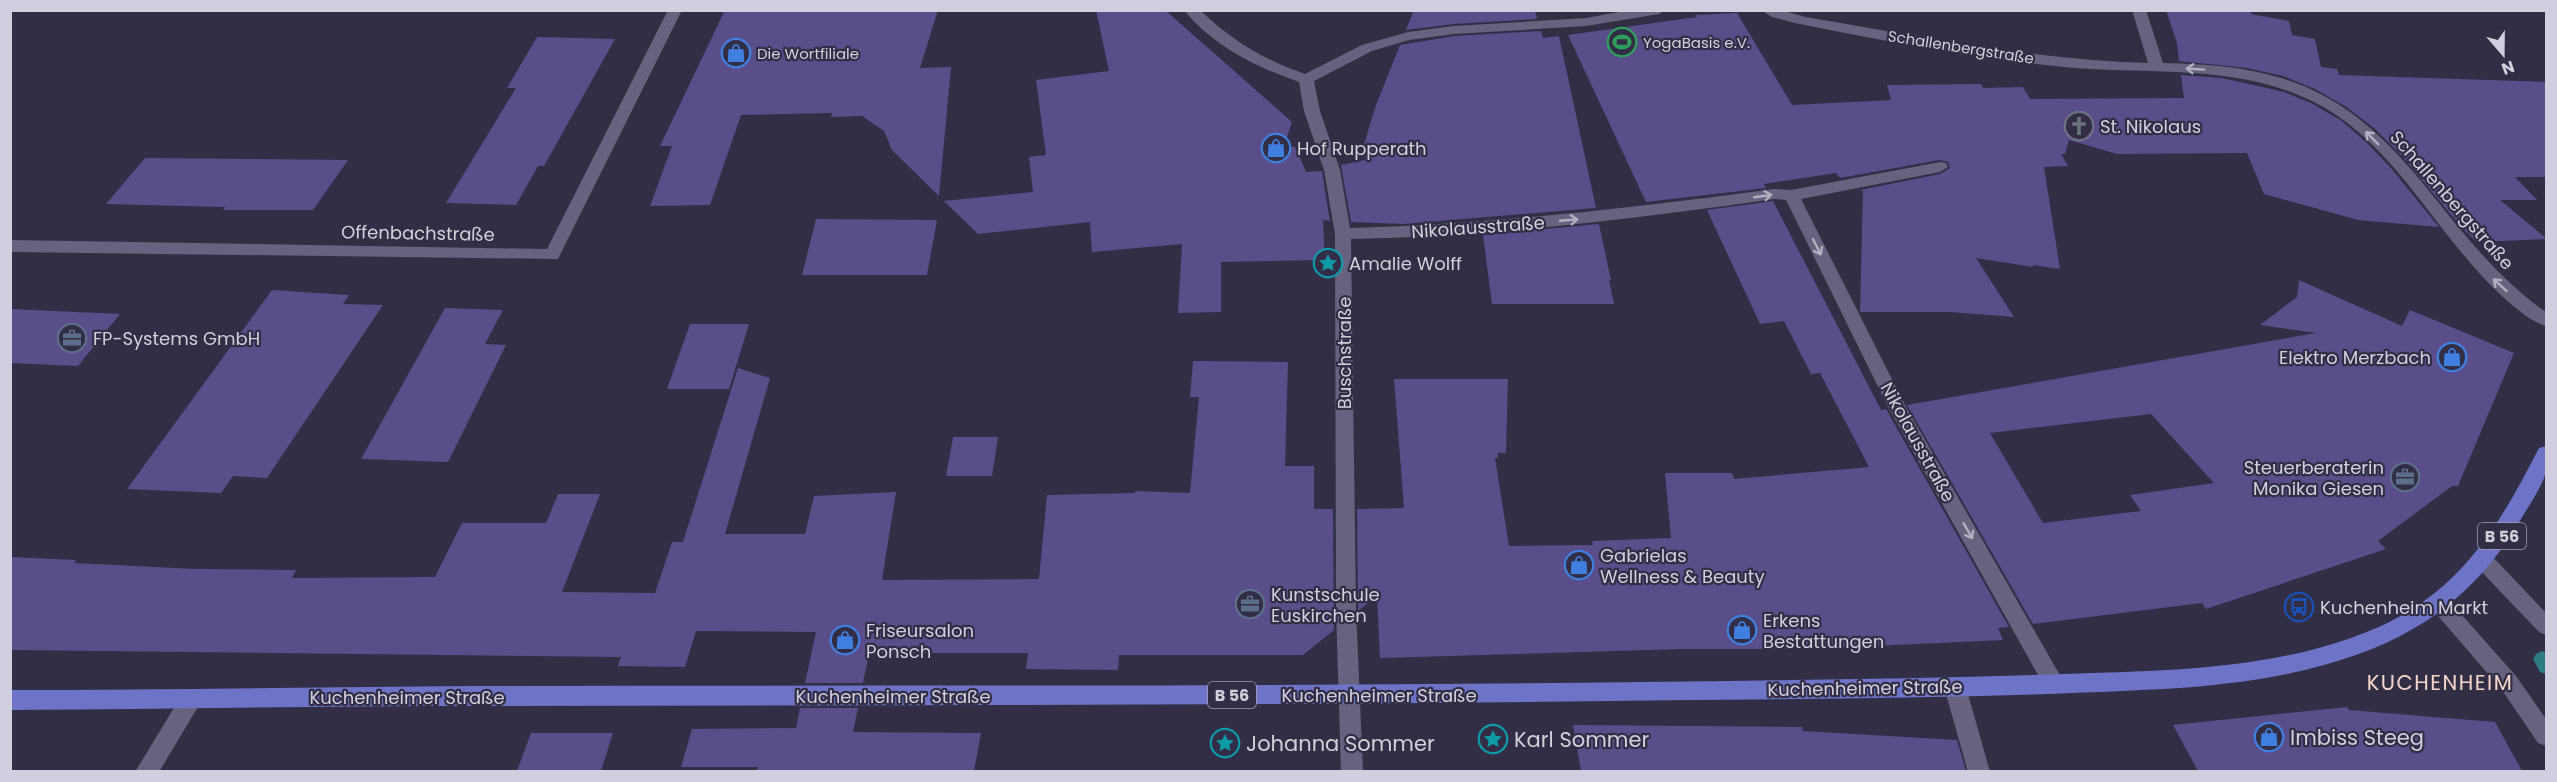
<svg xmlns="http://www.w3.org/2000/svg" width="2557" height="782" viewBox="0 0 2557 782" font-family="Poppins,sans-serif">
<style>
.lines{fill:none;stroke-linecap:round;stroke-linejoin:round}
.stream{fill:#2b7d81;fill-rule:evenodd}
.building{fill:#594e8a;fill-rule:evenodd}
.lane{fill:#67637f;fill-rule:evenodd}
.street{fill:#67637f;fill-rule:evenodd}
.primary{fill:#6d74c8;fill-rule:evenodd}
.oneway{stroke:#b1afc2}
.labels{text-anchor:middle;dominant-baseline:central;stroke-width:4.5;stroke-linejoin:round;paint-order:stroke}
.far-poi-label{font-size:15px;fill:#d1cfdf;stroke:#312e46;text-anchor:start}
.far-street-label{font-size:15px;fill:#d1cfdf;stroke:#312e46}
.shield{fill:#312e46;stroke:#a19fb1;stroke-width:1.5}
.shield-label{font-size:16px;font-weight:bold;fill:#d1cfdf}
.poi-label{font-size:18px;fill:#d1cfdf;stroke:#312e46;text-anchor:start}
.street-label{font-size:18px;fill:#d1cfdf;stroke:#312e46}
.quarter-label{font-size:21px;letter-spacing:1.5px;fill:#f5d5c8;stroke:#312e46}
.near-poi-label{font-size:21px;fill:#d1cfdf;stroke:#312e46;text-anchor:start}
</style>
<rect width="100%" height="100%" fill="#312e46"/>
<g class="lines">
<path class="stream" d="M 2542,651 L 2546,653 L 2546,674 L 2540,672 L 2533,659 L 2536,654 Z"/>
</g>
<path class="building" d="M 725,10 L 938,10 L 920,68 L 951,67 L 939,196 L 892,150 L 884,131 L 862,116 L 831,117 L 832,113 L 741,115 L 710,205 L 650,206 L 672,146 L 660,146 Z
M 1096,10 L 1165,10 L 1292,122 L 1284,146 L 1295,147 L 1306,172 L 1322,171 L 1330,221 L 1323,220 L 1325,260 L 1221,262 L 1221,312 L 1178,313 L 1182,244 L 1092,252 L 1090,222 L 978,234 L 944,201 L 1033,192 L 1029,157 L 1046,155 L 1036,80 L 1109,71 Z
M 1414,10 L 1535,10 L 1537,19 L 1454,24 L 1406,30 Z
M 2166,10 L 2251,10 L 2251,14 L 2289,21 L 2292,35 L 2315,39 L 2321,67 L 2337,69 L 2339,75 L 2547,82 L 2547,177 L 2515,177 L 2537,200 L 2500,200 L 2547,239 L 2477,242 L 2463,229 L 2402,156 L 2374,128 L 2345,106 L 2315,89 L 2283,76 L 2247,68 L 2179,61 L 2177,43 Z
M 1737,13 L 1792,105 L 1891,100 L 1887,85 L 1981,84 L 1983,88 L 2023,87 L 2030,99 L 2184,98 L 2181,75 L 2222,78 L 2284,92 L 2313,104 L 2342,121 L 2367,143 L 2390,167 L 2439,227 L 2358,220 L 2264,194 L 2247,153 L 2117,154 L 2069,140 L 2065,154 L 2061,154 L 2068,166 L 2044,167 L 2060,269 L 2033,265 L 2033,267 L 1976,258 L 2014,317 L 1950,312 L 1860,312 L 1863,191 L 1860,190 L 1940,174 L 1950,168 L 1948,162 L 1940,160 L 1840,178 L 1836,173 L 1764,184 L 1766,188 L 1646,202 L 1568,35 L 1697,17 L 1695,15 Z
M 1541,31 L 1543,38 L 1559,36 L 1596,208 L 1403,224 L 1351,222 L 1341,165 L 1365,160 L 1364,144 L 1376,105 L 1400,45 L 1454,36 Z
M 537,37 L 615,39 L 544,166 L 538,166 L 516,205 L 446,203 L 516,88 L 507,88 Z
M 145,158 L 348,160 L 313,210 L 223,210 L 225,207 L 106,204 Z
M 1773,201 L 1881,410 L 1886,409 L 2009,627 L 1998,628 L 2003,640 L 1808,649 L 1682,649 L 1380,658 L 1377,596 L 1358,611 L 1357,509 L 1404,508 L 1394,379 L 1508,379 L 1506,453 L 1498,453 L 1498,458 L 1495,458 L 1509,546 L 1593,545 L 1592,541 L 1671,538 L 1665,473 L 1732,473 L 1734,479 L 1869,467 L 1820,373 L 1811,374 L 1784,321 L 1760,324 L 1707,210 Z
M 816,219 L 937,220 L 927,275 L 802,275 Z
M 1599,224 L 1611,280 L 1609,280 L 1614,304 L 1492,304 L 1483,235 Z
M 2299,280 L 2402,326 L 2410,310 L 2514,353 L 2458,486 L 2452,486 L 2378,541 L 2386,549 L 2206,609 L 2202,603 L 2033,624 L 1907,405 L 2316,333 L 2260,325 L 2297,297 ZM 2151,414 L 2214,483 L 2130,495 L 2141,511 L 2043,523 L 1990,433 Z
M 272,290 L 349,295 L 343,304 L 383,305 L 267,478 L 233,476 L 221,493 L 127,489 Z
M 445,308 L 503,310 L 485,344 L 506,345 L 448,462 L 361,459 Z
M 10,309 L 120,314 L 78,366 L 10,363 Z
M 690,324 L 749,324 L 729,389 L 667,389 Z
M 1193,361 L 1288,362 L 1285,466 L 1314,466 L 1314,509 L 1333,509 L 1334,630 L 1303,655 L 1119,655 L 1118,670 L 1026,669 L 1028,653 L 869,653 L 863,683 L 805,683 L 816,632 L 696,631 L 685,667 L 618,666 L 621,657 L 10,650 L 10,557 L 76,560 L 74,563 L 195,569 L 296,570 L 292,578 L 435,577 L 462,523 L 546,523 L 558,494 L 600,494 L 562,592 L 655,593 L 672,542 L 683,542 L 738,368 L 770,378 L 725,534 L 805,534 L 814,496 L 896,492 L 882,580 L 1039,579 L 1047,495 L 1135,493 L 1135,491 L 1190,493 L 1199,397 L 1190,397 Z
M 953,437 L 998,437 L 992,476 L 946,476 Z
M 2347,707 L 2349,710 L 2495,722 L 2522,771 L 2198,771 L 2173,725 Z
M 800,708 L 858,708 L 853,732 L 981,733 L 974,771 L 757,771 L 758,767 L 681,767 L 692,729 L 796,728 Z
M 1573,725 L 1802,727 L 1803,731 L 1957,740 L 1966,771 L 1581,771 Z
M 531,733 L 613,733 L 601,771 L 517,771 Z"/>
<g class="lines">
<path class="lane" d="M 2484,553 L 2491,555 L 2546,613 L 2546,635 L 2539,632 L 2477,567 L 2474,561 L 2477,555 Z
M 1955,677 L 1962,680 L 1966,687 L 1990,772 L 1968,772 L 1944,687 L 1948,680 Z"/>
<path class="street" d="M 668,10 L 682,10 L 558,259 L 10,252 L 10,240 L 547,249 Z
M 1184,10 L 1200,10 C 1231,40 1264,60 1305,74 L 1362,45 L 1408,32 L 1454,26 L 1586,18 L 1630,10 L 1666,10 L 1659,14 L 1586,26 L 1454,34 L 1409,40 L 1372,51 L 1314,81 L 1320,111 L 1340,170 L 1350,228 C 1492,224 1633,208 1774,189 L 1791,190 L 1940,162 L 1946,163 L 1948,167 L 1940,172 L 1801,199 L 1905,405 L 2061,677 L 2065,684 L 2061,691 L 2054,694 L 2047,691 L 1888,407 L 1786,200 L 1774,199 C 1633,219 1493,236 1351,239 L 1356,609 L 1363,772 L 1341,772 L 1336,609 L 1335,234 L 1324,170 L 1304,111 L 1299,82 C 1256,67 1213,46 1184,10 Z
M 1761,10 L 1781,10 L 1805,17 C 1919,36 2032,60 2148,63 L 2132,10 L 2146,10 L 2163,63 C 2290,65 2350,92 2430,192 C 2465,236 2499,279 2546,312 L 2546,326 C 2531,322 2514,307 2502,296 C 2436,236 2396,143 2314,102 C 2236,63 2148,75 2064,67 C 1974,58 1884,41 1795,23 L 1772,17 Z
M 2439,594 L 2446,597 L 2516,676 L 2546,719 L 2546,746 L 2538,743 L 2502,690 L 2432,609 L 2429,603 L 2432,597 Z
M 191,690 L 199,693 L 202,700 L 159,772 L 135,772 L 183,693 Z"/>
<path class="primary" d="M 2546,446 C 2546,449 2547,468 2546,472 C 2542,487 2529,505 2521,519 C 2475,598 2412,641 2324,665 C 2235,690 2139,690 2047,694 C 1901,699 1754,699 1608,701 C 1231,706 854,705 476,706 C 321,706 166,709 10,710 L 10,690 C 164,690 318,687 471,686 C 862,685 1253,687 1643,682 C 1784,680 1924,679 2065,674 C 2160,671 2260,670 2351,638 C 2452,603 2493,538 2539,448 Z"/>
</g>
<defs><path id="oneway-shaft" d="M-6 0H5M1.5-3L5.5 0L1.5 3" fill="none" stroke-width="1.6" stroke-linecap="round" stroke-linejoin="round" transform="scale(1.5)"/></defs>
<g class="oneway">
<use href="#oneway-shaft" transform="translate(2195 69) rotate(-176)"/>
<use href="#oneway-shaft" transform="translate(2372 138) rotate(-135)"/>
<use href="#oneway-shaft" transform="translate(1763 196) rotate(-8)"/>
<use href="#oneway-shaft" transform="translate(1569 220) rotate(-5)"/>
<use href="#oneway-shaft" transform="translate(1817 247) rotate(63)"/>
<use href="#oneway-shaft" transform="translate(2500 285) rotate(-138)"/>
<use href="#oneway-shaft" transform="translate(1968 531) rotate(60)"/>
</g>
<defs>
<g id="stadium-ring" transform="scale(1.5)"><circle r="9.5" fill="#312e46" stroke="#2e9e5b" stroke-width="1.5"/><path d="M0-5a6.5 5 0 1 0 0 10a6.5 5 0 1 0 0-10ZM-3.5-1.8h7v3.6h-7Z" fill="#2e9e5b"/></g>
<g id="shop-ring" transform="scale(1.5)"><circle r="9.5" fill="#312e46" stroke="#3f7fe0" stroke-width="1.5"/><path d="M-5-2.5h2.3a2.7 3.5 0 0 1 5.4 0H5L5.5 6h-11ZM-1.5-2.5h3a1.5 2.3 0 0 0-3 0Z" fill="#3f7fe0"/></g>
<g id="church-ring" transform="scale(1.5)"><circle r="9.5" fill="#312e46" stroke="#6b7280" stroke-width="1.5"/><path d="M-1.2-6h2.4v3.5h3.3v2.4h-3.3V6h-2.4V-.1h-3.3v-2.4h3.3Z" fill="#6b7280"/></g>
<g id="sight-ring" transform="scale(1.5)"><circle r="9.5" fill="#312e46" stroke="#0f9aa8" stroke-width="1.5"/><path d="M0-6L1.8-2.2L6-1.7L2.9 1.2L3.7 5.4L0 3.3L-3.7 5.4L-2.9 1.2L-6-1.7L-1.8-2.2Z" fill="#0f9aa8"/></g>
<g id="office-ring" transform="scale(1.5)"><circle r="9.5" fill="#312e46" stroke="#5c6f8a" stroke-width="1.5"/><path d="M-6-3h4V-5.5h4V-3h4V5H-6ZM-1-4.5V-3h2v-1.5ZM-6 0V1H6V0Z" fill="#5c6f8a"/></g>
<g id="bus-ring" transform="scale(1.5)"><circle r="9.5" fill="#312e46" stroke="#1a4fb4" stroke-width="1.5"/><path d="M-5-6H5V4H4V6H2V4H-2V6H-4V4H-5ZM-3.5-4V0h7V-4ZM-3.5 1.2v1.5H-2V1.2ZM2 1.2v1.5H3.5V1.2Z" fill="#1a4fb4"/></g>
</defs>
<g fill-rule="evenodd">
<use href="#stadium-ring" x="1622" y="42"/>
<use href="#shop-ring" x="736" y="53"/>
<use href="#church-ring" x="2079" y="126"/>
<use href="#shop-ring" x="1276" y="148"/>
<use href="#sight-ring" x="1328" y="263"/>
<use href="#office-ring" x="72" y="338"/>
<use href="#shop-ring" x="2452" y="357"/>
<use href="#office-ring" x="2405" y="477"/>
<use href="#shop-ring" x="1579" y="565"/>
<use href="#office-ring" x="1250" y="604"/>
<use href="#bus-ring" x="2299" y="607"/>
<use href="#shop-ring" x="1742" y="630"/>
<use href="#shop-ring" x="845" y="640"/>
<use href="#shop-ring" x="2269" y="737"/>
<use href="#sight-ring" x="1493" y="739"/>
<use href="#sight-ring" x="1225" y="743"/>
</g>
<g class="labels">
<g class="far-poi-label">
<text x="1643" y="42">YogaBasis e.V.</text>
<text x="757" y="53">Die Wortfiliale</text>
</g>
<g class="far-street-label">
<text transform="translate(1961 47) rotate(9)">Schallenbergstraße</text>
</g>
<g class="shield">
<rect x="2478" y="523" width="48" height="26" rx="4.5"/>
<rect x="1208" y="682" width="48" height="26" rx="4.5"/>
</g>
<g class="shield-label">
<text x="2502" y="536">B 56</text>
<text x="1232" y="695">B 56</text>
</g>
<g class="poi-label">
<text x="2100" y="126">St. Nikolaus</text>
<text x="1297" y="148">Hof Rupperath</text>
<text x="1349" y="263">Amalie Wolff</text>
<text x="93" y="338">FP-Systems GmbH</text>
<text x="2431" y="357" text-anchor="end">Elektro Merzbach</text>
<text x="2384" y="467" text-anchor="end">Steuerberaterin<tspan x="2384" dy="21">Monika Giesen</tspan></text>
<text x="1600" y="555">Gabrielas<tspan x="1600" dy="21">Wellness &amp; Beauty</tspan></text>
<text x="1271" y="594">Kunstschule<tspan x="1271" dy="21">Euskirchen</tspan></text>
<text x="2320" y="607">Kuchenheim Markt</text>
<text x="1763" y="620">Erkens<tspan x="1763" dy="21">Bestattungen</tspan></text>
<text x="866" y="630">Friseursalon<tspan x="866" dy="21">Ponsch</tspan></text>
</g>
<g class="street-label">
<text transform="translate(2452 200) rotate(49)">Schallenbergstraße</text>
<text transform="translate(1478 227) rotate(-4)">Nikolausstraße</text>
<text transform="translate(418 233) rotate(1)">Offenbachstraße</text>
<text transform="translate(1344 353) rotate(-90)">Buschstraße</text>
<text transform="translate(1918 442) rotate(61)">Nikolausstraße</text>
<text transform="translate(1865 688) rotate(-1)">Kuchenheimer Straße</text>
<text x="1379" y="695">Kuchenheimer Straße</text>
<text x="893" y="696">Kuchenheimer Straße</text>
<text x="407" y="697">Kuchenheimer Straße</text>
</g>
<g class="quarter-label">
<text x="2440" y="682">KUCHENHEIM</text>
</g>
<g class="near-poi-label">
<text x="2290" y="737">Imbiss Steeg</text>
<text x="1514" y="739">Karl Sommer</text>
<text x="1246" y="743">Johanna Sommer</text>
</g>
</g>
<rect width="2557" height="782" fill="none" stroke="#d1cfdf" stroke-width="24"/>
<g transform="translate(2503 54) rotate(160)" stroke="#312e46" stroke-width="4.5" paint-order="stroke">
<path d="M0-4.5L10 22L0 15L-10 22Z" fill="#d1cfdf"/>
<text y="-9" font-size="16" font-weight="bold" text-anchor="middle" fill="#d1cfdf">N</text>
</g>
</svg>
